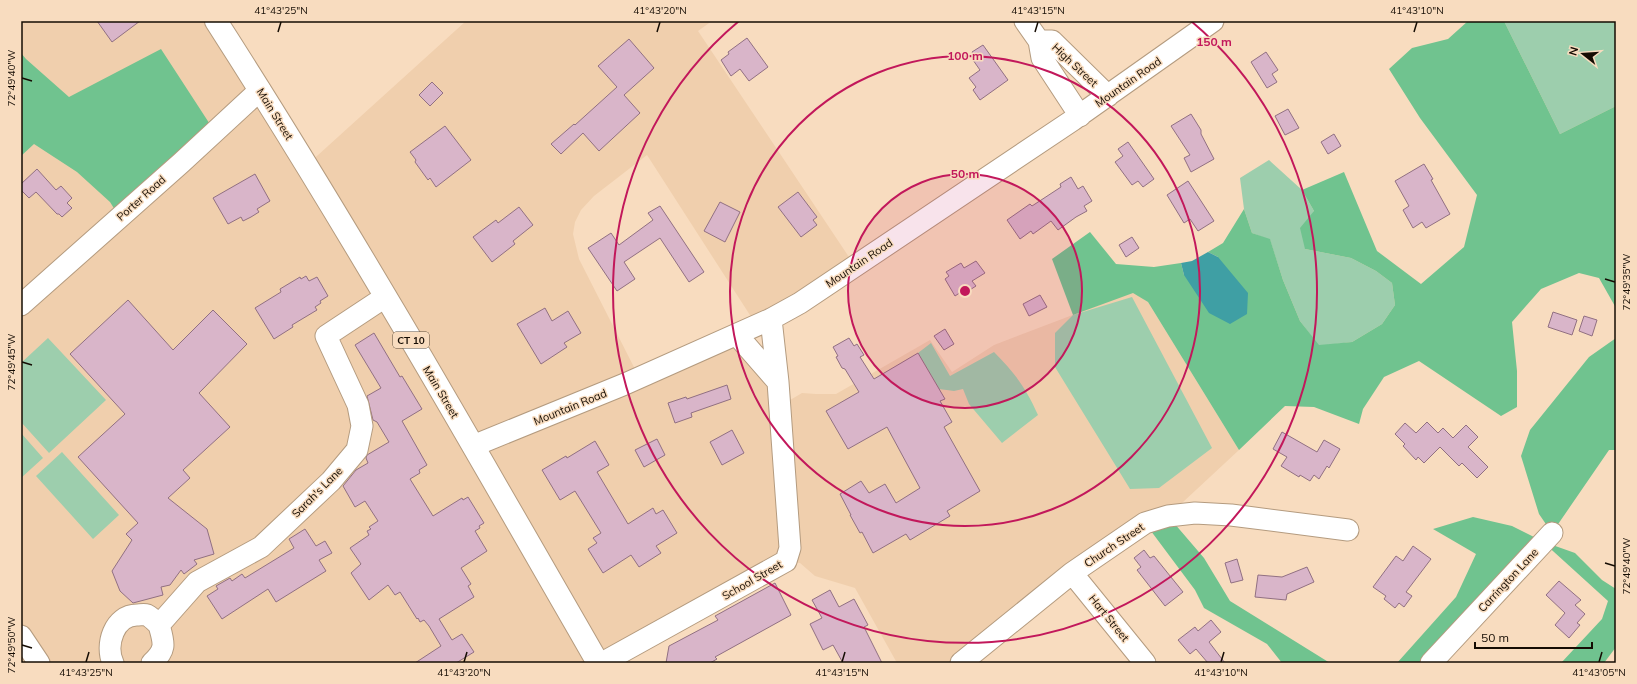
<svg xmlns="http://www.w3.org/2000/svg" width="1637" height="684" viewBox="0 0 1637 684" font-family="Mulish,sans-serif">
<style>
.built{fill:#f0cfad}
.green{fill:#9dcead}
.forest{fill:#70c38f}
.water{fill:#3f9fa4}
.building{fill:#d9b5c9;stroke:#917082}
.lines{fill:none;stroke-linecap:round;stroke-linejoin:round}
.minor-casing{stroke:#b49b7f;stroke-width:23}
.highway-casing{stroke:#b49b7f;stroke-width:24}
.minor{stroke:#fff;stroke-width:21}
.highway{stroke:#fff;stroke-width:22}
.ticks{fill:none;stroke:#150c03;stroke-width:1.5}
.ring{fill:none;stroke:#c2185b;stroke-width:2}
.labels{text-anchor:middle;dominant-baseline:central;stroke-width:3;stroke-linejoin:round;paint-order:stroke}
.shield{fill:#f8dcbf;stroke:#594a3b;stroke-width:1}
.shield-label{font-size:10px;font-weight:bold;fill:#150c03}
.street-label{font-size:11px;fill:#150c03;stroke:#f8dcbf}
.centre{fill:#c2185b;stroke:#f8dcbf;stroke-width:2}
.ring-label{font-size:12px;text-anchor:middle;font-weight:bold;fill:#c2185b;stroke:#f8dcbf;stroke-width:3;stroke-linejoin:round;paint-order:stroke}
.neatline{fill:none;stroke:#150c03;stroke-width:1.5}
.ticks-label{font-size:10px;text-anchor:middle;fill:#150c03}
</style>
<rect width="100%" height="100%" fill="#f8dcbf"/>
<path class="built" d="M 21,21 L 216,21 L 307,165 L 466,21 L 712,21 L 698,31 L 855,266 L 757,326 L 647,155 L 594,196 L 581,210 L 575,222 L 573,234 L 579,259 L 639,377 L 737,335 L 780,406 L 802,393 L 816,394 L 836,394 L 930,340 L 952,372 L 994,345 L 1133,292 L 1148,302 L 1239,450 L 1168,516 L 961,663 L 897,663 L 855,588 L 815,576 L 800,563 L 786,561 L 602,663 L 39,663 L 21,636 Z"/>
<path class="green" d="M 1504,21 L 1616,21 L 1616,106 L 1560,134 Z
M 1269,160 L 1302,190 L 1314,211 L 1305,249 L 1351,258 L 1376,271 L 1392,283 L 1395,305 L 1382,324 L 1352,342 L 1319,346 L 1300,321 L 1283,280 L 1270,240 L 1252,233 L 1244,209 L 1240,178 Z
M 1132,297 L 1212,448 L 1159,488 L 1130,489 L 1055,367 L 1055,333 L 1073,315 Z
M 48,338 L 106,400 L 49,453 L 21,422 L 21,363 Z
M 931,343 L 950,376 L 994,352 C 1015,373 1026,388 1038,415 L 1002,443 L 969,404 L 963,389 L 954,391 L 939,389 L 918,353 Z
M 21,433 L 43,458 L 21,478 Z
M 62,452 L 119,515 L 93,539 L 36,476 Z"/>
<path class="forest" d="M 1468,21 L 1504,21 L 1560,134 L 1616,106 L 1616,308 L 1599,278 L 1579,273 L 1541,289 L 1512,322 L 1517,371 L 1517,407 L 1501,416 L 1419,361 L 1384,377 L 1363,409 L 1359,424 L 1314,407 L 1285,406 L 1239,450 L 1148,302 L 1133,293 L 1073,315 L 1052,259 L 1090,232 L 1116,264 L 1154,267 L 1181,263 L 1184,275 L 1218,257 L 1208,252 L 1223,243 L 1244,209 L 1252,233 L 1270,239 L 1283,280 L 1300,321 L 1319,345 L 1352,342 L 1382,324 L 1395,305 L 1392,283 L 1376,271 L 1351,258 L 1305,249 L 1300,228 L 1314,211 L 1302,190 L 1344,172 L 1377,251 L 1421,284 L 1464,247 L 1477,195 L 1420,118 L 1389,69 L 1412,48 L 1448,39 Z
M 161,49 L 215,132 L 120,218 L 110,202 L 77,172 L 34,144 L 21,156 L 21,53 L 26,59 L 69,97 Z
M 1616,338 L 1616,450 L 1609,450 L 1552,533 L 1539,514 L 1521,456 L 1530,430 L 1589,357 Z
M 1168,516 L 1204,558 L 1230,601 L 1330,663 L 1282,663 L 1267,644 L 1204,608 L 1195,590 L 1145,523 Z
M 1473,517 L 1512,526 L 1544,542 L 1575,553 L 1602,580 L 1616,589 L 1616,647 L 1604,663 L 1561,663 L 1602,619 L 1608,601 L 1543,542 L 1439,663 L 1397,663 L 1456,597 L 1476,554 L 1433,529 Z"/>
<path class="water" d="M 1208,252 L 1218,257 L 1248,293 L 1247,314 L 1230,324 L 1209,313 L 1184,275 L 1181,263 L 1192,261 Z"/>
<path class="building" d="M 97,21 L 140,21 L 112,42 Z
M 747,38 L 768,67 L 749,81 L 740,69 L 731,76 L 721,60 L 729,54 L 728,52 Z
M 629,39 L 654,68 L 624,95 L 640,113 L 599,151 L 583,133 L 561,154 L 551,144 L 574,124 L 575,125 L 617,87 L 598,66 Z
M 983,45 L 1008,80 L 980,100 L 973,90 L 976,87 L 969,78 L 980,70 L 973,60 L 976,58 L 972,52 Z
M 1266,52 L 1278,70 L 1272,74 L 1277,82 L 1267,88 L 1251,62 Z
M 432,82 L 443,93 L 430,106 L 419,95 Z
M 1288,109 L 1299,128 L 1285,135 L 1275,116 Z
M 1191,114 L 1201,130 L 1201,134 L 1214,159 L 1191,172 L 1184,158 L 1190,155 L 1171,126 Z
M 445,126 L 471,160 L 436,187 L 430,178 L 428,180 L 415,162 L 416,160 L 410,152 Z
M 1334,134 L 1341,146 L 1328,154 L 1321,142 Z
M 1128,142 L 1154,179 L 1143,187 L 1138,181 L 1132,185 L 1115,162 L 1123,156 L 1118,149 Z
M 1424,164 L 1433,179 L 1431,180 L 1450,214 L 1426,228 L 1422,222 L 1413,228 L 1403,210 L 1409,206 L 1395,181 Z
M 37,169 L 56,190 L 61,186 L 72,198 L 67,203 L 72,208 L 62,217 L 59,214 L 57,214 L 36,192 L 29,198 L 21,190 L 21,184 Z
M 255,174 L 270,201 L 257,209 L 259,212 L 251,217 L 243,221 L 241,217 L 228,224 L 213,198 Z
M 1071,177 L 1078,189 L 1083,186 L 1092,201 L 1084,206 L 1087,211 L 1076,217 L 1058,230 L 1051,221 L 1033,234 L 1031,231 L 1020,239 L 1007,220 L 1030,204 L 1032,206 L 1061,187 L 1060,184 Z
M 1188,181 L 1214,221 L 1198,231 L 1190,219 L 1184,223 L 1167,195 Z
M 798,192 L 817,217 L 813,220 L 817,225 L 801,237 L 778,207 Z
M 720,202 L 740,212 L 725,242 L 704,231 Z
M 660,206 L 704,272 L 689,282 L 660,238 L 624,262 L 635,279 L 617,291 L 588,248 L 611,233 L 619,245 L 653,220 L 648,213 Z
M 519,207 L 533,225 L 513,241 L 515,244 L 492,262 L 473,237 L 496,220 L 498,223 Z
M 1132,237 L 1139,248 L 1126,257 L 1119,245 Z
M 976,261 L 985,273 L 972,281 L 976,286 L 965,293 L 964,290 L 955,296 L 945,279 L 949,276 L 946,272 L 961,263 L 964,268 Z
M 306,276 L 309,281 L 317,277 L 328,296 L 320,301 L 321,303 L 315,307 L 317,310 L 292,325 L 293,327 L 274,339 L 255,308 L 281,292 L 280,289 L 300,277 L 301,279 Z
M 1040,295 L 1047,307 L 1029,316 L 1023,304 Z
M 128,300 L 173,350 L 213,310 L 247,344 L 199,393 L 230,427 L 183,470 L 190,478 L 168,498 L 207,529 L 214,554 L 194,560 L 197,564 L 184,574 L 181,570 L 170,585 L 161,587 L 163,595 L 133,603 L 120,591 L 112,571 L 132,540 L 126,534 L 138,523 L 78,457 L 125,414 L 70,354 Z
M 545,308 L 552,321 L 568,311 L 581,333 L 564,343 L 567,347 L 541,364 L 517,324 Z
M 1553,312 L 1577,320 L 1572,335 L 1548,327 Z
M 1584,316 L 1597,320 L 1592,336 L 1579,331 Z
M 945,329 L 954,344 L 944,350 L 934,336 Z
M 374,333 L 400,377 L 402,376 L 422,409 L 402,421 L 427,465 L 419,470 L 420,473 L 410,479 L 433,516 L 462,498 L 463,500 L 468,497 L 484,523 L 479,526 L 480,528 L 475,531 L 487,551 L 461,568 L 471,584 L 468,586 L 474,597 L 439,619 L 452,640 L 462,634 L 474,652 L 456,663 L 415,663 L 441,646 L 429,626 L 424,620 L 420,622 L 418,618 L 417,619 L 400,592 L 395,595 L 388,585 L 369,600 L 351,573 L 361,564 L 350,548 L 369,535 L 367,531 L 371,529 L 369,527 L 378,521 L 365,501 L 355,507 L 343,486 L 356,470 L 368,463 L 366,458 L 367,455 L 389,442 L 377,422 L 373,420 L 367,396 L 381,388 L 355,345 Z
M 849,338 L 854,346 L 857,344 L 864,355 L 860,357 L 874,379 L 918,353 L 945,399 L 940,401 L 952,422 L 944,427 L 980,491 L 947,511 L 950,516 L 910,540 L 906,534 L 873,553 L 862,532 L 860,533 L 850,515 L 851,515 L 840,494 L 861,481 L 869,493 L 885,484 L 896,503 L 920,488 L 887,427 L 848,449 L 826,411 L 859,392 L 845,369 L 842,368 L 836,357 L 838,356 L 833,347 Z
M 727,385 L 731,399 L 691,413 L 692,417 L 675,423 L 668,403 L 686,397 L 687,399 Z
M 1427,422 L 1438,433 L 1443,428 L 1453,438 L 1466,425 L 1478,437 L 1468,447 L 1488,467 L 1477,478 L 1462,463 L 1459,466 L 1440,447 L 1424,463 L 1418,457 L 1416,460 L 1403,446 L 1405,444 L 1395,434 L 1405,423 L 1416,433 Z
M 732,430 L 744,453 L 722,465 L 710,442 Z
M 1282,432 L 1317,452 L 1324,440 L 1340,449 L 1329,468 L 1327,466 L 1319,479 L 1314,475 L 1310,481 L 1300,475 L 1299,477 L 1281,466 L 1287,457 L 1273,449 Z
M 657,439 L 665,455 L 644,467 L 635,450 Z
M 595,441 L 609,465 L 597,472 L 628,524 L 653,508 L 656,514 L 663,510 L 677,533 L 656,546 L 661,553 L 639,567 L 631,555 L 603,573 L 588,549 L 597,543 L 593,538 L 601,533 L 575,491 L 560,500 L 542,470 L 566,456 L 567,458 Z
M 305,529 L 316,546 L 325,541 L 332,553 L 319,560 L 326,571 L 276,602 L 268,589 L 222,619 L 207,596 L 218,589 L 216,586 L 230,578 L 232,581 L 242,574 L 245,578 L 294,548 L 289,539 Z
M 1413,546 L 1431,559 L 1406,592 L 1412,596 L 1404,607 L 1399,603 L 1395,608 L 1384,599 L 1386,596 L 1373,587 L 1396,556 L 1403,561 Z
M 1144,550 L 1150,558 L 1154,556 L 1183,592 L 1165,606 L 1137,570 L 1141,567 L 1134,558 Z
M 1237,559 L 1243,580 L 1231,583 L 1225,563 Z
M 1307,567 L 1314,582 L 1287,594 L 1286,600 L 1255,597 L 1258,575 L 1282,577 Z
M 1559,581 L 1581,600 L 1575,605 L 1585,614 L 1577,623 L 1580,625 L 1569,638 L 1555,625 L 1565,613 L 1546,595 Z
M 775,583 L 791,615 L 715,657 L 717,659 L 710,663 L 666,663 L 669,646 L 718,620 L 715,616 Z
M 830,590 L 839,607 L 854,599 L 868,625 L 864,627 L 882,663 L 843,663 L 833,645 L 823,650 L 810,624 L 822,618 L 812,600 Z
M 1211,620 L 1221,632 L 1209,642 L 1225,663 L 1208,663 L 1196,649 L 1190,654 L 1178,640 L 1195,627 L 1198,631 Z"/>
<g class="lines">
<g class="minor-casing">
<path id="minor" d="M 1025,21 L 1039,41 L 1042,58 L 1080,116
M 1039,41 L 1052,41 L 1108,96
M 21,305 L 181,163 L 260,90
M 737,335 L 778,382
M 473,446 L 625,384 L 771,319 L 800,303 L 1073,120 L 1213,21
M 1072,573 L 1145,663
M 21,636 L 39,663
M 113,663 C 105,645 114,615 137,615 C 140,615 144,614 147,615 C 151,617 156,622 159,625
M 152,663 C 167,649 164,643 159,625 L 197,582 L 261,547 L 331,481 L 357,450 L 362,426 L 358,405 L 326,336 L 385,297
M 602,663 L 786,561 L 790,548 L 778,382 L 771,319
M 961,663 L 1072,573 L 1145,523 L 1168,516 L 1195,513 L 1231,515 L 1348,530
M 1431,663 L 1552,533"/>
</g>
<g class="highway-casing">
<path id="highway" d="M 216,21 C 351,231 474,447 598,663"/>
</g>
<use href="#minor" class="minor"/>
<use href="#highway" class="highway"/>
</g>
<path class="ticks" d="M 278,32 L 281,22M 657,32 L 660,22M 1035,32 L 1038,22M 1414,32 L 1417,22M 22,78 L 32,81M 1605,279 L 1615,282M 22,362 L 32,365M 1605,563 L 1615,566M 22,645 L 32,648M 86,662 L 89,652M 464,662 L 467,652M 842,662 L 845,652M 1221,662 L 1224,652M 1599,662 L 1602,652"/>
<circle cx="965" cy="291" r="117" fill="#c2185b" fill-opacity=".12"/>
<g class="ring">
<circle cx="965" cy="291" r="117"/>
<circle cx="965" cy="291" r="235"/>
<path d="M1191 21A352 352 0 1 1 739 21"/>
</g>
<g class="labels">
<rect class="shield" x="393" y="332" width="36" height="16" rx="3"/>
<g class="shield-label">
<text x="411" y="340">CT 10</text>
</g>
<g class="street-label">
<text transform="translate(1075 65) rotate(43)">High Street</text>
<text transform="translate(1128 82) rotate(-35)">Mountain Road</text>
<text transform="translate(275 114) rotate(58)">Main Street</text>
<text transform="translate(141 198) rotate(-42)">Porter Road</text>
<text transform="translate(859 263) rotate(-34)">Mountain Road</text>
<text transform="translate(441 392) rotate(59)">Main Street</text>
<text transform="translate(570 407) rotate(-22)">Mountain Road</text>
<text transform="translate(317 492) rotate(-45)">Sarah's Lane</text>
<text transform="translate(1114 545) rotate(-34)">Church Street</text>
<text transform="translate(752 580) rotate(-30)">School Street</text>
<text transform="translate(1508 580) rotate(-47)">Carrington Lane</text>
<text transform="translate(1109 618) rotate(51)">Hart Street</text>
</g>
</g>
<circle cx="965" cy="291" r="6" class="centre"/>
<g class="ring-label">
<text x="1214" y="46">150 m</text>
<text x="965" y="60">100 m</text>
<text x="965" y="178">50 m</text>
</g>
<rect width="1637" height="684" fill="none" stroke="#f8dcbf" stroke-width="44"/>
<g transform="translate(1583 54) rotate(287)" stroke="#f8dcbf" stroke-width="3" paint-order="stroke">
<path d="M0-3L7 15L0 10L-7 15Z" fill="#150c03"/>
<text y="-6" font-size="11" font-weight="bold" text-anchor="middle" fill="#150c03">N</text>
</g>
<path d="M1475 642v6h117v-6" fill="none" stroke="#150c03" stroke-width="2"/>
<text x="1481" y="642" font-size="12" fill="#150c03" stroke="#f8dcbf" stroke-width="3" paint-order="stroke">50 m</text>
<rect x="22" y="22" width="1593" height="640" class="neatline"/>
<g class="ticks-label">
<text x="281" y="14">41°43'25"N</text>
<text x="660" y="14">41°43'20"N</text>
<text x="1038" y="14">41°43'15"N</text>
<text x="1417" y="14">41°43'10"N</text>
<text transform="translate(11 78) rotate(-90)" y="4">72°49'40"W</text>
<text transform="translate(1626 282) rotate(-90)" y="4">72°49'35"W</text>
<text transform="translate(11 362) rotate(-90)" y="4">72°49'45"W</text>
<text transform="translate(1626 566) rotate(-90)" y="4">72°49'40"W</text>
<text transform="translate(11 645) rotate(-90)" y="4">72°49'50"W</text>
<text x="86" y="676">41°43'25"N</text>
<text x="464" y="676">41°43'20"N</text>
<text x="842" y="676">41°43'15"N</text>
<text x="1221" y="676">41°43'10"N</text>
<text x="1599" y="676">41°43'05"N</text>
</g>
</svg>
